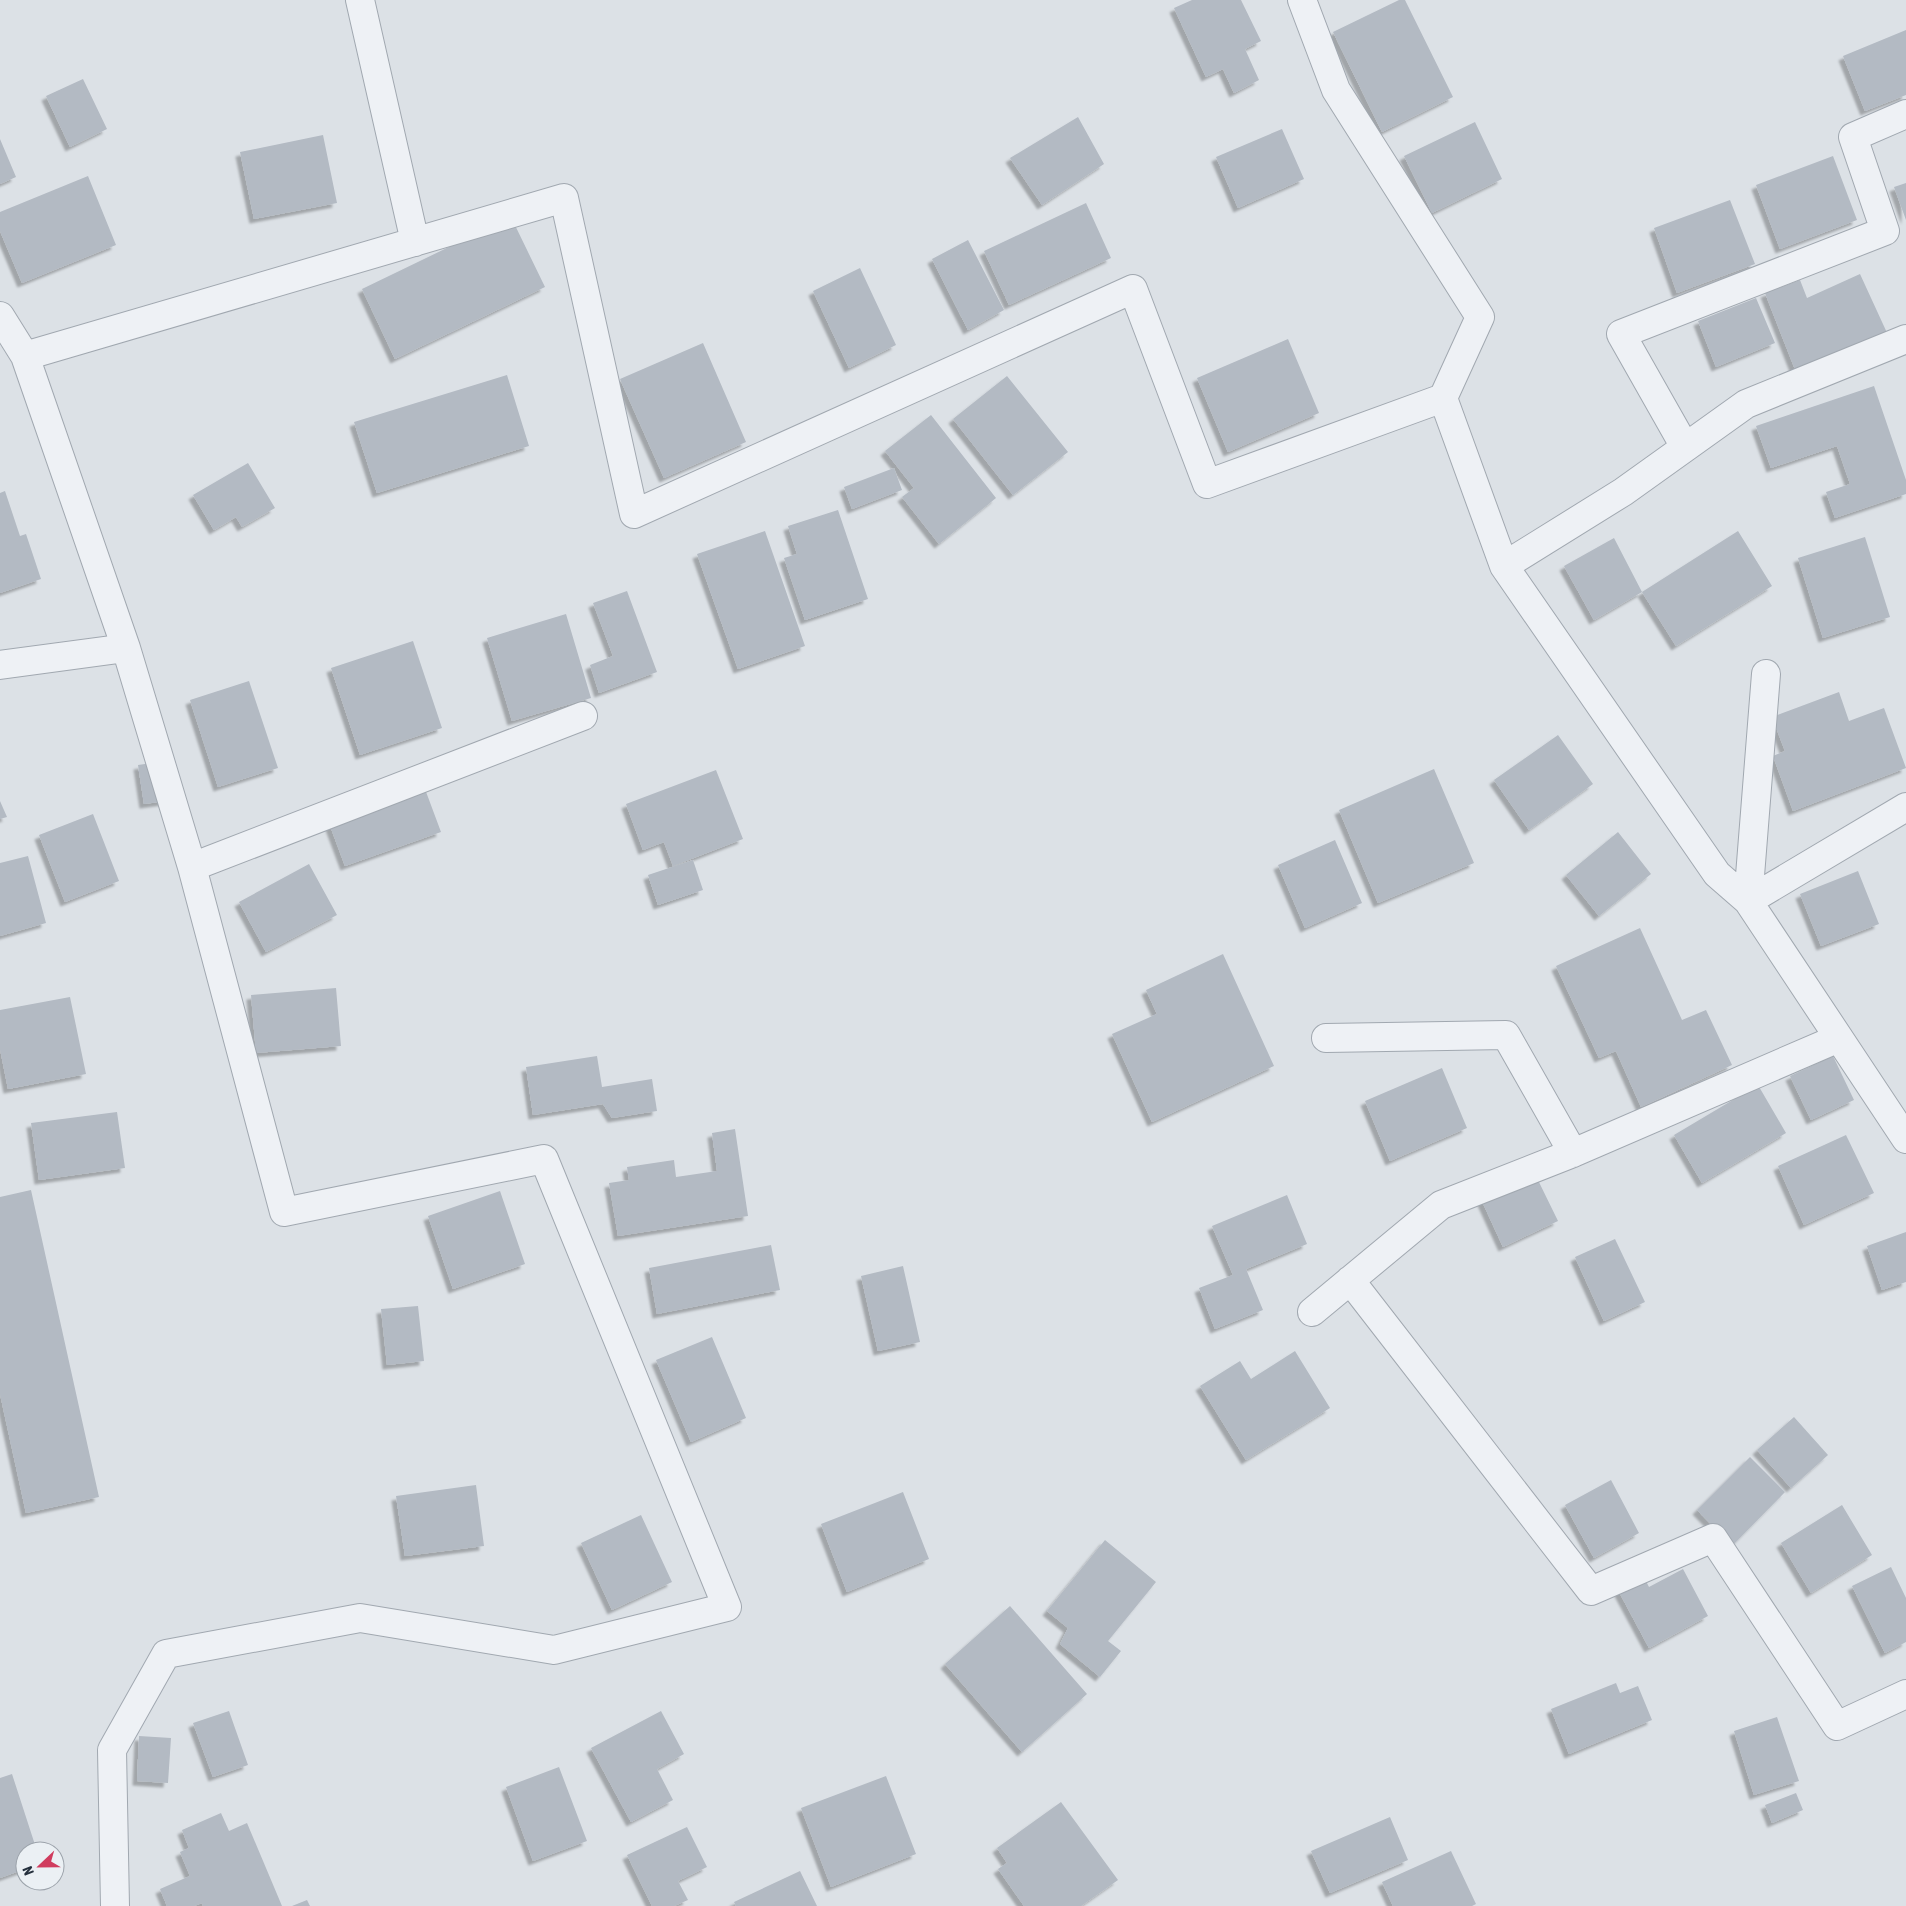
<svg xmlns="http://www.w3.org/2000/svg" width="1906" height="1906" viewBox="0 0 1906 1906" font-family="'Asap Condensed',sans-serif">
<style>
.building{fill:#b3bac3;filter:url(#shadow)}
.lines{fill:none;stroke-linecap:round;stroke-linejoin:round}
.minor-casing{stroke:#a1a8b0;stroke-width:30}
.minor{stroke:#eef1f5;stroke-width:28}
</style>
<defs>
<filter id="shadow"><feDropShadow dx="-4.5" dy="4.5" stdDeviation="1" flood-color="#0004"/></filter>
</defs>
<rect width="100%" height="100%" fill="#dce1e6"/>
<path class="building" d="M 1192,0 L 1241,0 L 1261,41 L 1245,49 L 1259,80 L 1234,93 L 1223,69 L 1206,77 L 1174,8 Z
M 1399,0 L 1405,0 L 1453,97 L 1382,132 L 1333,32 Z
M 1906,30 L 1906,95 L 1865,111 L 1843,56 Z
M 83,79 L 107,129 L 70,147 L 46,96 Z
M 1078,117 L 1104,164 L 1042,205 L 1010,158 Z
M 1475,122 L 1502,179 L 1432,213 L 1404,156 Z
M 1282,129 L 1304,179 L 1238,208 L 1216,157 Z
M 323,135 L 337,203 L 254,219 L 240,152 Z
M 0,139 L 16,177 L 0,184 Z
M 1833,156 L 1857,220 L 1780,249 L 1756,185 Z
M 88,176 L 116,245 L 22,283 L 0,231 L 0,212 Z
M 1906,183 L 1906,220 L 1894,187 Z
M 1730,200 L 1755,264 L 1677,293 L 1654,228 Z
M 1086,203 L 1111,258 L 1009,305 L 984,251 Z
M 511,217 L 545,287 L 395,359 L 362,289 Z
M 968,240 L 1004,310 L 968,330 L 932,259 Z
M 860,268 L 896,345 L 849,368 L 813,291 Z
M 1860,274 L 1888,335 L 1796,372 L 1765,293 L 1800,280 L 1807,298 Z
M 1756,298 L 1775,343 L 1716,367 L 1698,321 Z
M 1288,339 L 1319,413 L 1228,452 L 1197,378 Z
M 703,343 L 746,442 L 664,478 L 620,379 Z
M 507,375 L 529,446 L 377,493 L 354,422 Z
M 1007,376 L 1068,452 L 1013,495 L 953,419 Z
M 1874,386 L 1906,480 L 1906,494 L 1835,518 L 1826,492 L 1850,484 L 1837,446 L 1771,468 L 1756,426 Z
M 931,415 L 996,498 L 939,544 L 902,497 L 914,488 L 885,451 Z
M 248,463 L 275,508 L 242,527 L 236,517 L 214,530 L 193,495 Z
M 894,468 L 902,490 L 852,509 L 844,487 Z
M 5,491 L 20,536 L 26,534 L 41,579 L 0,593 L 0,493 Z
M 838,510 L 868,599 L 805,620 L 784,558 L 797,554 L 788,526 Z
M 765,531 L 805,646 L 738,669 L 697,554 Z
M 1738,531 L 1772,586 L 1676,646 L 1642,592 Z
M 1865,537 L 1890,617 L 1823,638 L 1798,558 Z
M 1614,538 L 1642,592 L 1594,620 L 1564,566 Z
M 627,591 L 657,672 L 599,693 L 590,665 L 613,656 L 593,603 Z
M 566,614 L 591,698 L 512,721 L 487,638 Z
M 413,641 L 442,728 L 360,755 L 331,668 Z
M 249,681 L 278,768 L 218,787 L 190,700 Z
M 1839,692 L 1849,721 L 1884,708 L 1906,768 L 1793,811 L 1773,756 L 1785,751 L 1772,717 Z
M 1558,735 L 1593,784 L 1529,830 L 1494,780 Z
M 166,761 L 173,800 L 144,804 L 138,765 Z
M 1434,769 L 1474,863 L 1378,903 L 1339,810 Z
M 716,770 L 743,839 L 673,866 L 664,842 L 643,850 L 626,804 Z
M 422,781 L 441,832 L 345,866 L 326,815 Z
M 0,801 L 7,817 L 0,819 Z
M 93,814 L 119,881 L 65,902 L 39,835 Z
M 1618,832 L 1651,874 L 1599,916 L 1566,875 Z
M 1335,840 L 1362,903 L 1305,928 L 1278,865 Z
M 28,856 L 46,923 L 0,936 L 0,863 Z
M 693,860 L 703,890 L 658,905 L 648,875 Z
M 309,864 L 337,915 L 266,952 L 239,902 Z
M 1858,871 L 1879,924 L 1821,946 L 1800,894 Z
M 1640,928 L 1682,1020 L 1706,1010 L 1732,1065 L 1641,1107 L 1616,1051 L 1599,1058 L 1556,966 Z
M 1223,954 L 1274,1066 L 1152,1122 L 1112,1034 L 1157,1014 L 1146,990 Z
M 336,988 L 341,1046 L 256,1053 L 251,995 Z
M 70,997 L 86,1074 L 8,1089 L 0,1049 L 0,1010 Z
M 597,1056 L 602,1087 L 652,1079 L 657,1111 L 612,1118 L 603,1104 L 533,1115 L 526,1067 Z
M 1833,1056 L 1854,1100 L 1811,1120 L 1790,1076 Z
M 1442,1068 L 1467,1128 L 1390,1161 L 1365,1101 Z
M 1758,1085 L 1786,1133 L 1702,1183 L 1674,1135 Z
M 117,1112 L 125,1168 L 39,1180 L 31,1123 Z
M 735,1129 L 748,1216 L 618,1236 L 609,1183 L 629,1180 L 627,1167 L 674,1160 L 676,1177 L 717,1171 L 712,1133 Z
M 1846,1135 L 1874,1193 L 1804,1225 L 1778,1166 Z
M 1535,1174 L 1558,1221 L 1503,1247 L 1481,1199 Z
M 31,1190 L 99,1497 L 26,1513 L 0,1394 L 0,1197 Z
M 500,1191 L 525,1264 L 453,1289 L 428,1216 Z
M 1287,1195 L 1307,1244 L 1246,1269 L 1263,1310 L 1215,1329 L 1199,1288 L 1233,1275 L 1212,1226 Z
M 1906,1232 L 1906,1282 L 1882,1290 L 1867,1246 Z
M 1615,1239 L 1645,1302 L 1604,1321 L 1575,1257 Z
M 771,1245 L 780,1290 L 657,1314 L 649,1268 Z
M 903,1266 L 920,1342 L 878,1351 L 861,1276 Z
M 418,1306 L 424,1361 L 387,1365 L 381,1309 Z
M 712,1337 L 746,1418 L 691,1442 L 656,1360 Z
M 1295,1351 L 1330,1408 L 1246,1460 L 1200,1386 L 1240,1361 L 1251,1379 Z
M 1794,1417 L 1828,1455 L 1791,1488 L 1757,1450 Z
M 1750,1457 L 1785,1492 L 1732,1546 L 1697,1510 Z
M 1611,1480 L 1639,1533 L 1594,1558 L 1565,1505 Z
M 476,1485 L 484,1546 L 405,1556 L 396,1496 Z
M 903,1492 L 929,1559 L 847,1592 L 821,1524 Z
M 1842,1505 L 1872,1555 L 1811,1593 L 1781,1543 Z
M 641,1515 L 672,1582 L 612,1610 L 581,1543 Z
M 1105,1540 L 1156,1582 L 1108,1641 L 1121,1651 L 1100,1677 L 1060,1644 L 1068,1628 L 1047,1611 Z
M 1891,1567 L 1906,1598 L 1906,1642 L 1885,1653 L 1852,1586 Z
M 1683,1569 L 1708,1616 L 1649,1648 L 1618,1590 L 1644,1577 L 1649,1587 Z
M 1010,1606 L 1087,1694 L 1022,1752 L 945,1664 Z
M 1616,1683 L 1620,1693 L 1638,1686 L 1652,1720 L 1569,1754 L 1551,1709 Z
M 229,1711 L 248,1765 L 213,1777 L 193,1723 Z
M 661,1711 L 684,1754 L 657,1769 L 673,1800 L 631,1822 L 591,1748 Z
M 1777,1717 L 1799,1781 L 1754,1795 L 1734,1731 Z
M 139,1736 L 171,1738 L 168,1783 L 137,1781 Z
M 559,1767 L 587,1841 L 533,1861 L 506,1787 Z
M 12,1774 L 37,1851 L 25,1851 L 25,1869 L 0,1878 L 0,1778 Z
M 886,1776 L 916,1854 L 831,1887 L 801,1808 Z
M 1796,1793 L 1803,1810 L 1772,1823 L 1765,1805 Z
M 1061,1802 L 1118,1880 L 1081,1906 L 1024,1906 L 998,1869 L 1007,1863 L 997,1848 Z
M 221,1813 L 229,1831 L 247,1823 L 282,1906 L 203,1906 L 202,1903 L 194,1906 L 167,1906 L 160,1889 L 190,1876 L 180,1852 L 189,1848 L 182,1830 Z
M 1390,1817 L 1408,1860 L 1330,1893 L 1311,1851 Z
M 687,1827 L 707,1867 L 678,1881 L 688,1900 L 674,1906 L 652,1906 L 627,1855 Z
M 1451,1851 L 1476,1904 L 1472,1906 L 1393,1906 L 1382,1882 Z
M 800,1871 L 817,1906 L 736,1906 L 734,1902 Z
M 307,1900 L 310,1906 L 292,1906 Z"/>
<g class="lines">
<g class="minor-casing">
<path id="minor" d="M 360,0 L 415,242
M 1302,0 L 1336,90 L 1480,317 L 1443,398 L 1504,566 L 1717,874 L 1748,901 L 1906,1139
M 0,316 L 25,356
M 1685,447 L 1621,334 L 1885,231 L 1853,137 L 1906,114
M 1504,566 L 1623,492 L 1746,404 L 1906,339
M 0,665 L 126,648
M 192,867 L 583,716
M 1748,901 L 1766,674
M 1748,901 L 1906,807
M 1326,1038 L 1506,1035 L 1573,1153
M 1350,1280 L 1591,1591 L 1713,1538 L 1837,1726 L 1906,1694
M 1312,1312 L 1441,1205 L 1573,1153 L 1839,1038
M 115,1906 L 112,1750 L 166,1654 L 360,1618 L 554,1650 L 727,1607 L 544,1159 L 284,1212 L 192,867 L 126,648 L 25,356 L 564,198 L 634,514 L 1133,289 L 1207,484 L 1443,398"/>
</g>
<use href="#minor" class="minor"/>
</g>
<g transform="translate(40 1866) rotate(248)"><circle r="24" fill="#ebf0f4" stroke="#9ca3ab"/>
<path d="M0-4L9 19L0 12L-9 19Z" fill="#d03c5e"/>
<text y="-8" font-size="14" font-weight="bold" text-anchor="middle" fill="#25303d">N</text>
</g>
</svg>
